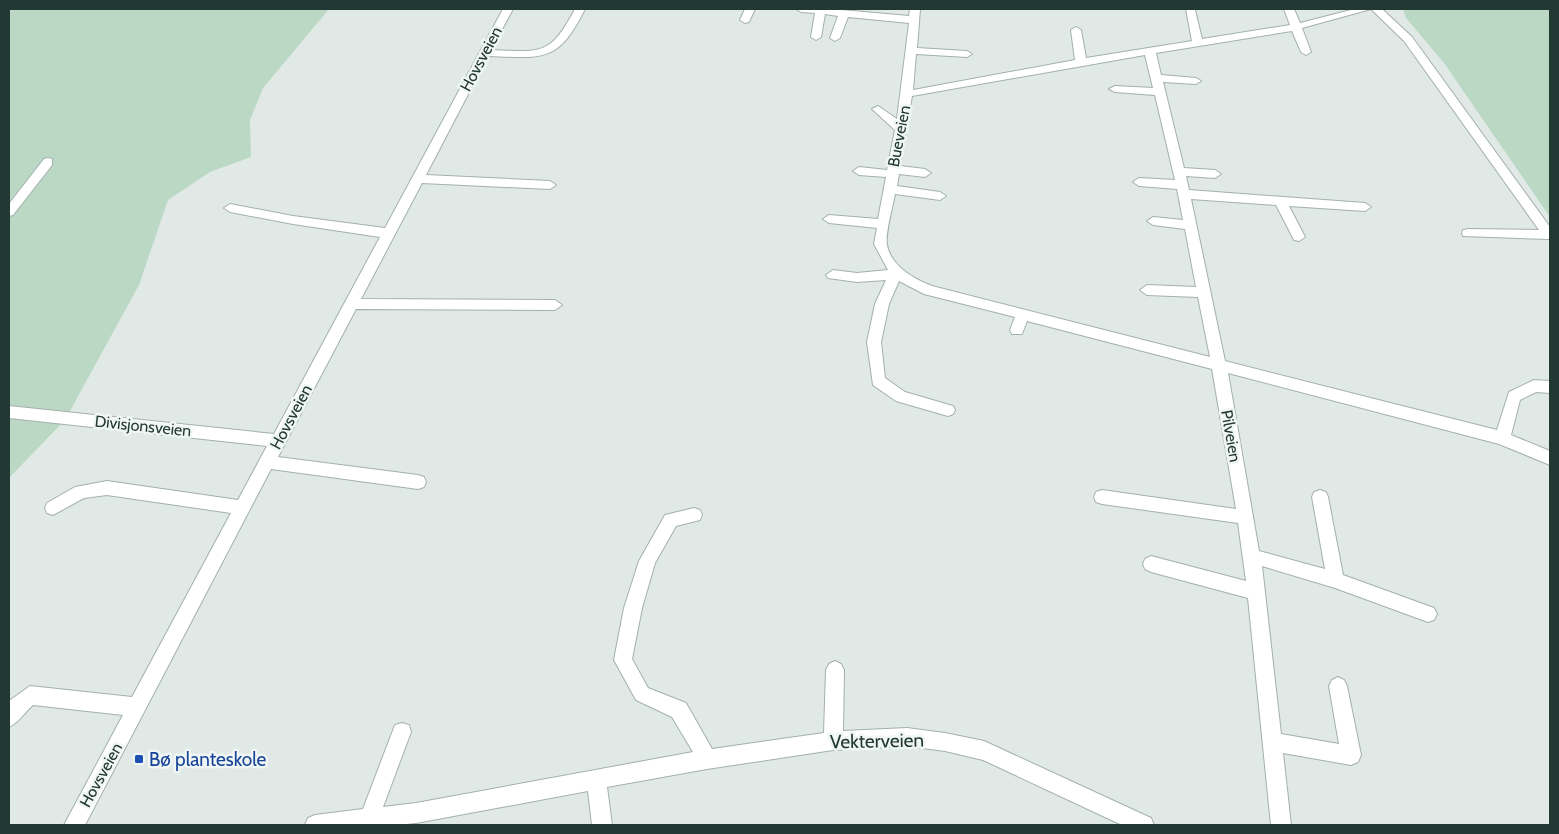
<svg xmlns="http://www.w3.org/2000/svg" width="1559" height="834" viewBox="0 0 1559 834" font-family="Cabin,sans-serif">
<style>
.green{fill:#bbd8c5}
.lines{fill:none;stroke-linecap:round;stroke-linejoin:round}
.minor-casing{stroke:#a3b0ad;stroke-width:2}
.minor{fill:#fff;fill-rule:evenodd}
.transit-dot{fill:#1a4fb4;stroke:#f0f6f3;stroke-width:2}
.labels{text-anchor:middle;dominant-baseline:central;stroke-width:5;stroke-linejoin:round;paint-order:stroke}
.street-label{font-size:16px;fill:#223833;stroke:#f0f6f3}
.near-street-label{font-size:19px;fill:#223833;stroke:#f0f6f3}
.near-transit-label{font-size:19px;fill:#164399;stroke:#f0f6f3;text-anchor:start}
</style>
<rect width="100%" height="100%" fill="#e0e9e6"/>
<path class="green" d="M 9,9 L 329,9 L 263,88 L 250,120 L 251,157 L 210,172 L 168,200 L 139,285 L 65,420 L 9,478 Z
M 1403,9 L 1550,9 L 1550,217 L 1444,63 L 1406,18 Z"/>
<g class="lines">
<g class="minor-casing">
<path id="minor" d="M 503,9 L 513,9 L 491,50 C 542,52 550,56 575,9 L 585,9 C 558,63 544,58 488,56 L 426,175 L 550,181 L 556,185 L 550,189 L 422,183 L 361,299 L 555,300 L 562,305 L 555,310 L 356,309 L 278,457 L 418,475 L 424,477 L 426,482 L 424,487 L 418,489 L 271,469 L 85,825 L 64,825 L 123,715 L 33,705 C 25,712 18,723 9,727 L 9,701 L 30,686 L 132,697 L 231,513 L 107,495 L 84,498 L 53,515 L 47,513 L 45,508 L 47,503 L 75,487 L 107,481 L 238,500 L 267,446 L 9,418 L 9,406 L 274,434 L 380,237 L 293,224 L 230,212 L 224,208 L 230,204 L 293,216 L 385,228 Z
M 745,9 L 755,9 L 749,22 L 745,23 L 740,20 Z
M 796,9 L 830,9 L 909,16 L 910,9 L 920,9 L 917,48 L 967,51 L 972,54 L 967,57 L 916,54 L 913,90 L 1075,60 L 1071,30 L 1076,27 L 1081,30 L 1086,58 L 1192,41 L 1186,9 L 1195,10 L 1202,39 L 1290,25 L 1284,9 L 1294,9 L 1300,23 L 1355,9 L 1382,9 L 1412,37 L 1550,227 L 1549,239 L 1463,236 L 1462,233 L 1463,230 L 1468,229 L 1539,230 L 1404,41 L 1371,9 L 1302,28 L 1311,52 L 1306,55 L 1301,52 L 1292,31 L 1156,53 L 1161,75 L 1196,78 L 1201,81 L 1196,84 L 1163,82 L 1184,168 L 1215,170 L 1221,174 L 1215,178 L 1186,176 L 1189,190 L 1365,203 L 1371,207 L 1365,211 L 1289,206 L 1305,237 L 1299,241 L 1294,240 L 1276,205 L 1191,199 L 1225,361 L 1497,430 L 1509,392 L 1534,380 L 1550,381 L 1550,393 L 1536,392 L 1520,400 L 1511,435 L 1550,451 L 1550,465 L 1499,444 L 1228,373 L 1259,551 L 1325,569 L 1312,497 L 1314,492 L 1320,490 L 1326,492 L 1328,497 L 1343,575 L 1434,608 L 1437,614 L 1434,620 L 1428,622 L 1335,588 L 1262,566 L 1281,734 L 1339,744 L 1329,686 L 1332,680 L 1338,677 L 1344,680 L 1347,686 L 1361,755 L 1358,762 L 1351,765 L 1283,753 L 1291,825 L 1271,825 L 1248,598 L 1151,572 L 1145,569 L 1143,564 L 1145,559 L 1151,556 L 1246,581 L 1238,523 L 1102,504 L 1096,502 L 1094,497 L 1096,492 L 1102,490 L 1236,509 L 1212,369 L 1027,321 L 1022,334 L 1012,334 L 1010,330 L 1015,317 L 924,294 L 899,281 L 889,304 L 881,342 L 885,378 L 905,392 L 953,406 L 955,410 L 953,414 L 948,416 L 896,401 L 873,385 L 867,342 L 875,304 L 886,280 L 857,282 L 828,278 L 826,275 L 833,270 L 857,273 L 888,270 L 874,244 L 877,228 L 829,223 L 823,219 L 829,215 L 878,219 L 886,177 L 859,175 L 853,171 L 859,167 L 887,170 L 895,130 L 872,109 L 878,106 L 897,119 L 909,23 L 848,17 L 840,38 L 835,41 L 830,38 L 838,16 L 825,14 L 821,37 L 816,40 L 811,37 L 815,13 L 801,12 ZM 1145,55 L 1153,88 L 1115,86 L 1109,89 L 1115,92 L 1155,95 L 1175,180 L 1139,178 L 1133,182 L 1139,186 L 1177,189 L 1183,220 L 1153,217 L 1147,221 L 1153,225 L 1185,229 L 1196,287 L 1147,285 L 1140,290 L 1147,295 L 1198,297 L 1210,357 L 932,286 C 914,279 891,266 887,245 C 885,233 893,206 895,194 L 940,200 L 946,196 L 940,192 L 897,186 L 899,174 L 925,177 L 931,173 L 925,169 L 900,166 L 912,96 Z
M 48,158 L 52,159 L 52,165 L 13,215 L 9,216 L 9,204 L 44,159 Z
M 694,508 L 700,510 L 702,515 L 700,520 L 676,526 L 655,563 L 642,608 L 632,659 L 648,688 L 686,703 L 712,749 L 824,733 L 826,670 L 829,664 L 835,661 L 841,664 L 844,670 L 843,731 L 907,728 L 945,733 L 984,741 L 1151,818 L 1154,825 L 1122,825 L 983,760 L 945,751 L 907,746 L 833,750 L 707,769 L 607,787 L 612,825 L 592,825 L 588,791 L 416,823 L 396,825 L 305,825 L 308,818 L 315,815 L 363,809 L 395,725 L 402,723 L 409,725 L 411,732 L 383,807 L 416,803 L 693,752 L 672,717 L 636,700 L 614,660 L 624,608 L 639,561 L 665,515 Z"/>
</g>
<use href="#minor" class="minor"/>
</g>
<rect class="transit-dot" x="134" y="754" width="10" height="10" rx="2.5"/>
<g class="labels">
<g class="street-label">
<text transform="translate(481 59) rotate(-62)">Hovsveien</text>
<text transform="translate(899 136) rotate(-79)">Bueveien</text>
<text transform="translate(291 417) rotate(-62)">Hovsveien</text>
<text transform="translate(143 426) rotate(6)">Divisjonsveien</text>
<text transform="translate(1231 436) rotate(80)">Pilveien</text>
<text transform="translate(101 775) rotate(-61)">Hovsveien</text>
</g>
<g class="near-street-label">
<text transform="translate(877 741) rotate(-1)">Vekterveien</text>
</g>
<g class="near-transit-label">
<text x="149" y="759">Bø planteskole</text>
</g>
</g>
<rect width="1559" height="834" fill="none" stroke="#223833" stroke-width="20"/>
</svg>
